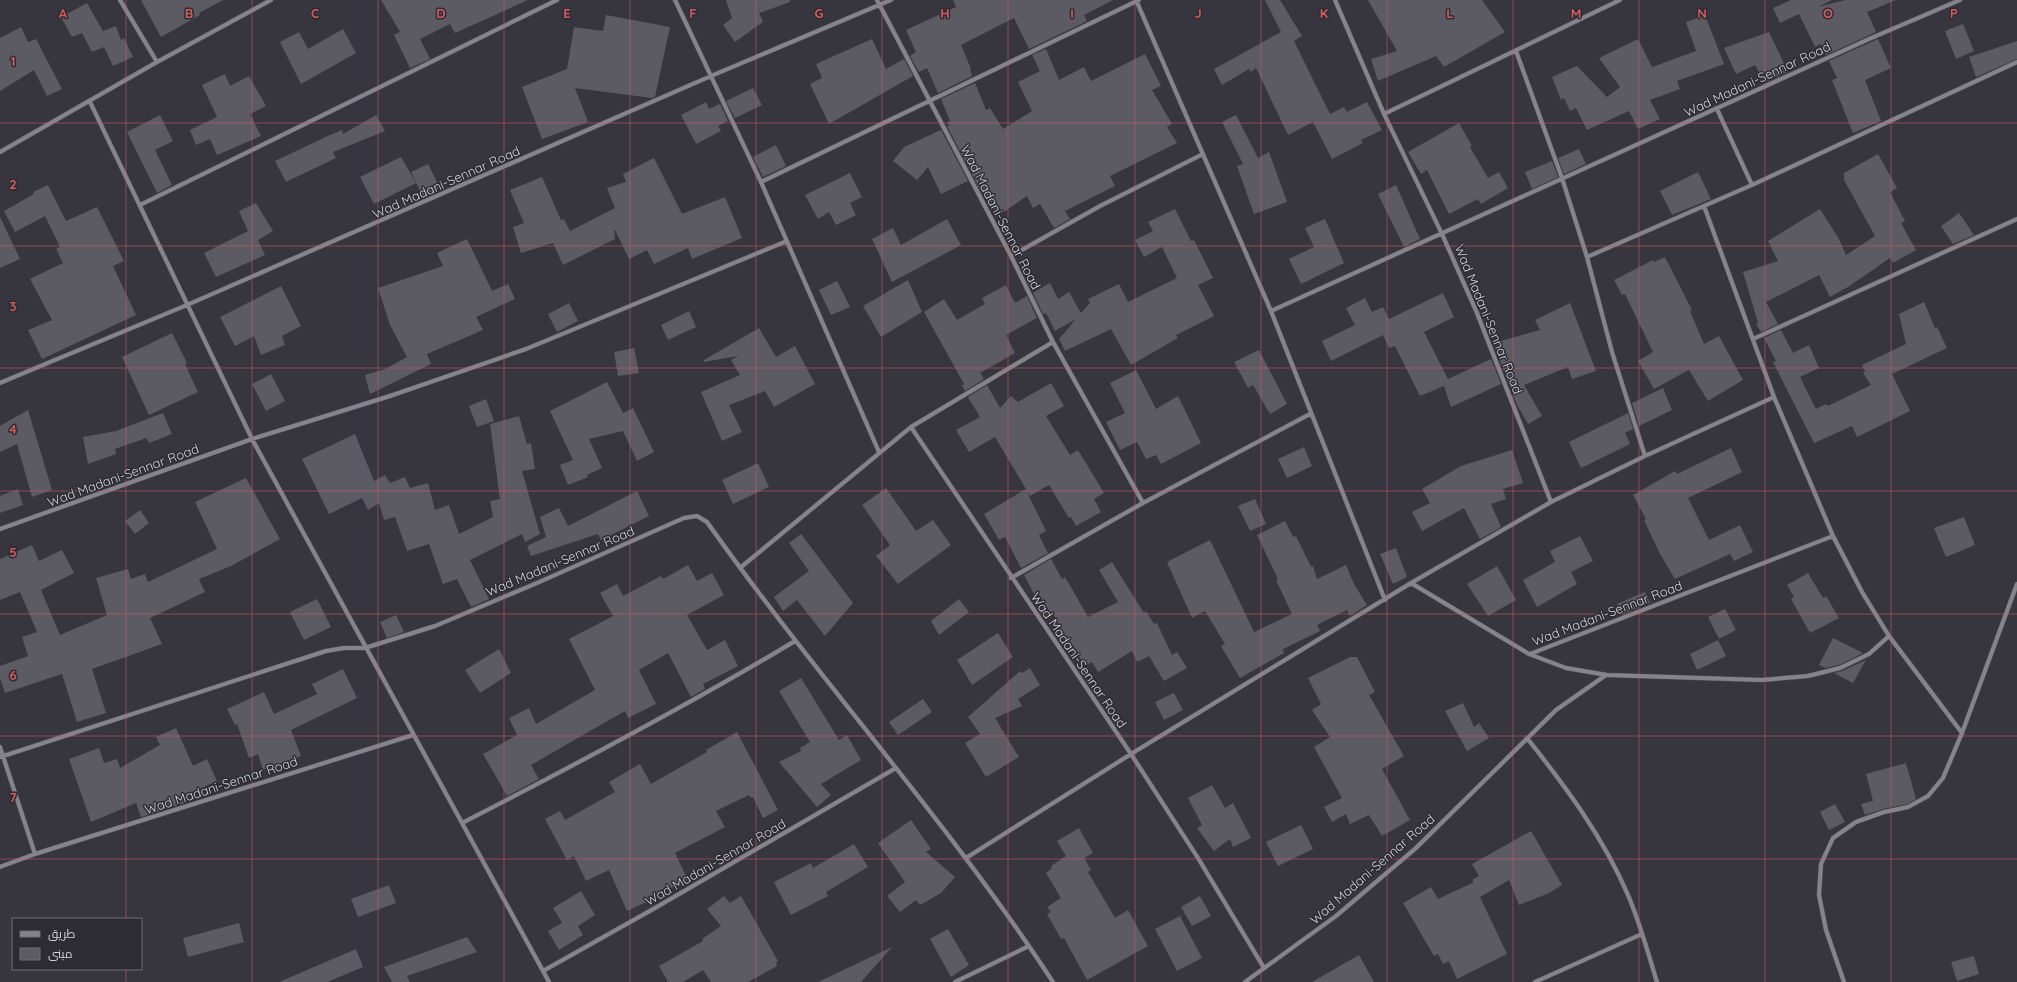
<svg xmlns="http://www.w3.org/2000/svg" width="2017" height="982" viewBox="0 0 2017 982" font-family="Quicksand,Cairo,sans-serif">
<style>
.building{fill:#5c5a63}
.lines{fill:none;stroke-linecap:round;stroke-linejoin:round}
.minor-casing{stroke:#55535a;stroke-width:5}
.minor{stroke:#85848d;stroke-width:4}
.grid{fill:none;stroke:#d55b5c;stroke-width:1;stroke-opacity:0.55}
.labels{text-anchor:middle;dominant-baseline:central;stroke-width:3;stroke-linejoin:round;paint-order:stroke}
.street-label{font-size:13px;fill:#d2d1d6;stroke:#2d2c34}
.grid-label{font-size:13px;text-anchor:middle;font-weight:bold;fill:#d55b5c;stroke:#2d2c34;stroke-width:3;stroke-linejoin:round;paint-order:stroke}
</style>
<rect width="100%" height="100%" fill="#37363e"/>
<path class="building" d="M 141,0 L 223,0 L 199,13 L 200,15 L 161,37 Z
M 381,0 L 528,0 L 455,33 L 450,24 L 420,39 L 430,59 L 410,68 L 394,35 L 400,32 Z
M 726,0 L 790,0 L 790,2 L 759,13 L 763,22 L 735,42 L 723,25 L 732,18 Z
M 953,0 L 1113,0 L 1084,15 L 1087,21 L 1029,49 L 1014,18 L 961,45 L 971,69 L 970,69 L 972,76 L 938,93 L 927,68 L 919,72 L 910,56 L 916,52 L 906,30 L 956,7 Z
M 1265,0 L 1280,0 L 1302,36 L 1294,41 L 1330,114 L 1344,107 L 1347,112 L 1367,102 L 1382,130 L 1361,140 L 1363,143 L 1332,159 L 1313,122 L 1288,135 L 1256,68 L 1251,72 L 1249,69 L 1222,85 L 1214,69 L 1281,32 Z
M 1368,0 L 1482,0 L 1505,32 L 1444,67 L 1436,56 L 1378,81 L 1371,59 L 1397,51 Z
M 1791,0 L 1832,0 L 1818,7 L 1845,0 L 1896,0 L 1867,12 L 1876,32 L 1826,55 L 1821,44 L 1815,47 L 1799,14 L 1780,23 L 1773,8 Z
M 87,3 L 103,31 L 116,26 L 121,40 L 124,38 L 133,57 L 113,66 L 104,47 L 92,52 L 82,33 L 72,37 L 61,17 Z
M 606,15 L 670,27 L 655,97 L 652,98 L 575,88 L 588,122 L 542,139 L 522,87 L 567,69 L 574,27 L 603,31 Z
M 1705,15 L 1724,64 L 1677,81 L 1680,89 L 1650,100 L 1660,119 L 1638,129 L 1629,111 L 1587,130 L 1576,108 L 1570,111 L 1564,98 L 1561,100 L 1552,77 L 1577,66 L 1607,97 L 1620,87 L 1599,58 L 1638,39 L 1652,67 L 1696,51 L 1686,22 Z
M 1963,24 L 1974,51 L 1956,59 L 1945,31 Z
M 21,27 L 28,42 L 36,39 L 62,89 L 47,96 L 34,70 L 0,91 L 0,38 Z
M 343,29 L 356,53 L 301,84 L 280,42 L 299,32 L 308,49 Z
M 1769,32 L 1788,72 L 1765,82 L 1755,65 L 1736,74 L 1724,48 Z
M 872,39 L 886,69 L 904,59 L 913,76 L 829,124 L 810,84 L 822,78 L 816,64 Z
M 1878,39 L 1891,68 L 1865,80 L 1881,121 L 1853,133 L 1832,80 L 1837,78 L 1829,61 Z
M 2017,41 L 2017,59 L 1976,77 L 1969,57 Z
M 1046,49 L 1059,80 L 1084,67 L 1091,81 L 1145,54 L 1161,86 L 1152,90 L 1172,124 L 1167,127 L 1177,143 L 1110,176 L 1115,186 L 1065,211 L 1070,219 L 1054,228 L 1040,204 L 1033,208 L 1027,196 L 998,216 L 981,192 L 947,126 L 949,126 L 947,122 L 950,121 L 941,99 L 975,83 L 986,110 L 990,108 L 1003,129 L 1032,111 L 1018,82 L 1040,71 L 1032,55 Z
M 225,74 L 230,86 L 249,76 L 266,106 L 250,114 L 261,136 L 217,155 L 210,139 L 196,145 L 190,130 L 217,117 L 202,85 Z
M 753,88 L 762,105 L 735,118 L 726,101 Z
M 706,102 L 709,109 L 720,104 L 728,121 L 718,126 L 721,131 L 696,144 L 681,115 Z
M 160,115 L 173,141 L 155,150 L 172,185 L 157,193 L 127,132 Z
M 376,115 L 385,131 L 333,152 L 336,158 L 286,182 L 275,161 L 330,135 L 342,130 L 343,134 Z
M 1236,115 L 1258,158 L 1269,152 L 1287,202 L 1254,214 L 1237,166 L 1243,164 L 1222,122 Z
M 1459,123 L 1472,146 L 1470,147 L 1488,178 L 1499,172 L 1508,188 L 1481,204 L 1478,199 L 1449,214 L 1427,170 L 1421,174 L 1408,152 Z
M 941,130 L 968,181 L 941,194 L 928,167 L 917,180 L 893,161 L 904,147 Z
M 776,145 L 786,166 L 763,177 L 753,157 Z
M 1579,149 L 1586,164 L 1564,174 L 1558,158 Z
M 1878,154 L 1897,188 L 1890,192 L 1905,221 L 1901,223 L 1916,250 L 1893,263 L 1890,258 L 1848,287 L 1830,297 L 1819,275 L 1766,302 L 1778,324 L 1761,332 L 1756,324 L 1758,323 L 1743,272 L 1778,261 L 1768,241 L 1820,209 L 1839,239 L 1846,255 L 1875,236 L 1844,180 L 1844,173 Z
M 401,157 L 416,183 L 374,204 L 360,177 Z
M 654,158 L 682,214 L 725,197 L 742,238 L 692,259 L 688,248 L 654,264 L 647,250 L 629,259 L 615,230 L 614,231 L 615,239 L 563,265 L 553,243 L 521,253 L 513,227 L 524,223 L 510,190 L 542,177 L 561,220 L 564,219 L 570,231 L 615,208 L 607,188 L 626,182 L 623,174 Z
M 1552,161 L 1558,177 L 1532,189 L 1525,172 Z
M 428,164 L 440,188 L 423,197 L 411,172 Z
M 1698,172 L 1711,199 L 1672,215 L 1660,191 Z
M 850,173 L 862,197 L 850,203 L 856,215 L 836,225 L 829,212 L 818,219 L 805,195 Z
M 48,185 L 66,221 L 97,207 L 124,261 L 113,266 L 136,315 L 42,359 L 28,330 L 52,320 L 30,279 L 63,263 L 56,249 L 60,247 L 45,216 L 15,232 L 4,211 L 34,194 L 33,192 Z
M 1396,185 L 1420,239 L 1404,247 L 1378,194 Z
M 256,203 L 273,231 L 258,240 L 265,255 L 216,277 L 204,253 L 248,231 L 239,211 Z
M 1175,209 L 1191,241 L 1194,240 L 1213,278 L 1198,285 L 1214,316 L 1176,335 L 1178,338 L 1131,365 L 1111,329 L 1065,351 L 1059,339 L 1076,319 L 1055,331 L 1046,313 L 1043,314 L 1033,293 L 1050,283 L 1058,299 L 1069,292 L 1081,313 L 1090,303 L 1088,299 L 1119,284 L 1128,302 L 1177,278 L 1162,247 L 1144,257 L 1135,240 L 1153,231 L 1148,222 Z
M 1959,213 L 1974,235 L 1953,244 L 1941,226 Z
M 0,217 L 20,259 L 0,268 Z
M 947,219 L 961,245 L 892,282 L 872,239 L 893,228 L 901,245 Z
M 1325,219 L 1344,263 L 1301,284 L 1289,259 L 1314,247 L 1305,228 Z
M 467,239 L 492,291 L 508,284 L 515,299 L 476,317 L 483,330 L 427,354 L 431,364 L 370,394 L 365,375 L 385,369 L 407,357 L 390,325 L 378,288 L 443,266 L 437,253 Z
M 1665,257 L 1692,310 L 1690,311 L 1704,344 L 1719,336 L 1743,380 L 1708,401 L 1689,370 L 1654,389 L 1638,361 L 1653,352 L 1625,294 L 1622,295 L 1614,280 L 1653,260 L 1654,262 Z
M 908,280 L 922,312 L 881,337 L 863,306 Z
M 837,281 L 850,307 L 831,315 L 819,290 Z
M 1006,285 L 1015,303 L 1027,296 L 1037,318 L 1006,335 L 1015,353 L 980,373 L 984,379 L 965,391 L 962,385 L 964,384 L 924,312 L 944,299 L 957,320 L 985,304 L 982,298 Z
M 281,286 L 301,326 L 282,336 L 285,345 L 261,355 L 254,336 L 235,346 L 220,317 Z
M 1443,293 L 1454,317 L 1424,332 L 1448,379 L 1491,359 L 1501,384 L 1451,407 L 1444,386 L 1420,396 L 1395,346 L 1389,348 L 1383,335 L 1331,361 L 1322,341 L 1355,325 L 1346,308 L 1365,298 L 1372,312 L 1383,307 L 1389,319 Z
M 1924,302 L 1935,328 L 1937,327 L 1947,348 L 1892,374 L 1910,411 L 1857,437 L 1852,426 L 1814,443 L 1773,362 L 1776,361 L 1764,338 L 1781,330 L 1793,353 L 1809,345 L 1819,368 L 1800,377 L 1816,409 L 1826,404 L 1828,406 L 1871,385 L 1863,373 L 1865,371 L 1862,365 L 1906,344 L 1899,314 Z
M 569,303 L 578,321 L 557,332 L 548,314 Z
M 1570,303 L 1596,371 L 1572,379 L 1568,367 L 1524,385 L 1542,416 L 1528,424 L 1517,405 L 1498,356 L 1501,355 L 1497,342 L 1540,330 L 1535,320 Z
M 689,311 L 696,327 L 668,340 L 661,325 Z
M 759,328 L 776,357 L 795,346 L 815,384 L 774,407 L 765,391 L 729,405 L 742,432 L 722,441 L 701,392 L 740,375 L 731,360 L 738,356 L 704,362 L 704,360 Z
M 172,333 L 187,363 L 185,364 L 198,392 L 149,415 L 122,357 Z
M 634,348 L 639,373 L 618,376 L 614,352 Z
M 1259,350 L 1287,404 L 1270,414 L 1253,385 L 1248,388 L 1234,362 Z
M 1136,370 L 1156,409 L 1178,396 L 1201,443 L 1161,464 L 1156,455 L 1146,459 L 1137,442 L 1120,450 L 1106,422 L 1125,413 L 1110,383 Z
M 271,374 L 285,401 L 266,411 L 252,384 Z
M 607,382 L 623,413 L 633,408 L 654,452 L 637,461 L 623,431 L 589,439 L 602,468 L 587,475 L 588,477 L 568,485 L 560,465 L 573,460 L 550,411 Z
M 1051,383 L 1064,406 L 1046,416 L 1070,455 L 1078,450 L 1104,493 L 1094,499 L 1101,512 L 1076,526 L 1071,517 L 1069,518 L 1049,485 L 1030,496 L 1027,492 L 1046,531 L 1039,535 L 1048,553 L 1021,568 L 1005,537 L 999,540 L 984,514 L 1026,489 L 995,437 L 969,452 L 956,430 L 980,417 L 968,397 L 987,385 L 1000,408 L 1011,396 L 1018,402 Z
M 1663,388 L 1672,410 L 1639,426 L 1632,403 Z
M 486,399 L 494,421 L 477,427 L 469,406 Z
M 28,410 L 52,490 L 32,497 L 17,444 L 0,452 L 0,426 Z
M 163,413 L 172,434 L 149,443 L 146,438 L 115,449 L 116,454 L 88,464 L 83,437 L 116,431 Z
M 1628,413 L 1633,429 L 1625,433 L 1630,444 L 1581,468 L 1569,442 Z
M 519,416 L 527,444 L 531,443 L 535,469 L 522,471 L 540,534 L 525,542 L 522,534 L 470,560 L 489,599 L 471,607 L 457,579 L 443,584 L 429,544 L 407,551 L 395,517 L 384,520 L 379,503 L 368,510 L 362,498 L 329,514 L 302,459 L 355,434 L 374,481 L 385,475 L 390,483 L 405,477 L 410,488 L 428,483 L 435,510 L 449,505 L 459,534 L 493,517 L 490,501 L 500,499 L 490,424 Z
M 1304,447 L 1312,466 L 1287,478 L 1278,459 Z
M 1731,448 L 1742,472 L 1688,498 L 1709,540 L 1740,525 L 1753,552 L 1734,561 L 1730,554 L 1675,579 L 1659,552 L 1644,520 L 1646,519 L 1633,495 L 1675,471 L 1677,474 Z
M 1512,450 L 1523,483 L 1503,489 L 1506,499 L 1491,504 L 1501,527 L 1480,539 L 1464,508 L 1422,531 L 1412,512 L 1430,503 L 1422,489 L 1461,466 Z
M 758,463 L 769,487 L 733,504 L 722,480 Z
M 246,478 L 280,539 L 231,566 L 199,579 L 205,592 L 150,618 L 162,644 L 92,669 L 106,713 L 77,722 L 62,674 L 5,693 L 0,678 L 0,666 L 28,656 L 22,637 L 37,632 L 20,592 L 0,600 L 0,559 L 32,545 L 39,561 L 62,550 L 74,573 L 41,590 L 60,635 L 107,615 L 96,578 L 128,569 L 131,579 L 145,574 L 148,582 L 217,549 L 195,502 Z
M 886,488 L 916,531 L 933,520 L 951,545 L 898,584 L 876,556 L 890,545 L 862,505 Z
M 18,489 L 23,505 L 0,513 L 0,496 Z
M 637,491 L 649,516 L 601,540 L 598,534 L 531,556 L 527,546 L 546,537 L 540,517 L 559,508 L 568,526 Z
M 1255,499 L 1266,524 L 1250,531 L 1238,506 Z
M 140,510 L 149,523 L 135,534 L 125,521 Z
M 1964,517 L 1975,545 L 1946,557 L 1934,528 Z
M 1285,521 L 1293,537 L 1296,536 L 1311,567 L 1313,566 L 1317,579 L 1346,565 L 1354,584 L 1367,605 L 1350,616 L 1347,610 L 1317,625 L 1320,631 L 1283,649 L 1284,653 L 1240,678 L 1221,646 L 1225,644 L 1205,611 L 1192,618 L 1167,562 L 1210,540 L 1254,632 L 1292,614 L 1276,580 L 1278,579 L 1257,535 Z
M 801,534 L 853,603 L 825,636 L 797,600 L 783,611 L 774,597 L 809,571 L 789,543 Z
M 1580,536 L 1593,561 L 1571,572 L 1577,584 L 1537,607 L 1523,580 L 1555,562 L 1550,551 Z
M 1396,548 L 1407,577 L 1393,584 L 1380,554 Z
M 1051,559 L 1062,579 L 1065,577 L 1088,617 L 1118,602 L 1099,570 L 1112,562 L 1144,613 L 1146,611 L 1154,624 L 1157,623 L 1172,655 L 1177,652 L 1187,668 L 1164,681 L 1149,656 L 1137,662 L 1132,651 L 1098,672 L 1092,662 L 1085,666 L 1073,647 L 1070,649 L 1054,615 L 1052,616 L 1038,593 L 1035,596 L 1024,575 Z
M 688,565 L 697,581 L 712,573 L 724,595 L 687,615 L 707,650 L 725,640 L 738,666 L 703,684 L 705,689 L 691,697 L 668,653 L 639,670 L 656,704 L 628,718 L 625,711 L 531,765 L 539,779 L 507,796 L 483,754 L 517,735 L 509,718 L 529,708 L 536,724 L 595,690 L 569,639 L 613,616 L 600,593 L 617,584 L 623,596 L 661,576 L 663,579 Z
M 1497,566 L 1516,600 L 1488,616 L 1467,584 Z
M 1808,573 L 1823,598 L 1826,596 L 1839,618 L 1810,633 L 1791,599 L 1794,597 L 1787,585 Z
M 1645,592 L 1650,603 L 1622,615 L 1617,604 Z
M 317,599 L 331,627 L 304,640 L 290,612 Z
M 959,599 L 969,612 L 939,635 L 931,621 Z
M 1725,609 L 1736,630 L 1719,639 L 1708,617 Z
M 396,615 L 404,632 L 387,638 L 380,622 Z
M 998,633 L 1013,657 L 972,685 L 957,660 Z
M 1833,638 L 1863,653 L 1839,665 L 1825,668 L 1819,665 Z
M 1718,640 L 1726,656 L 1697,670 L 1690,654 Z
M 499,649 L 511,673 L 480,693 L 465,670 Z
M 1350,657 L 1357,657 L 1375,692 L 1369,695 L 1404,756 L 1382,769 L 1410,820 L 1382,836 L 1369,815 L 1350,824 L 1346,814 L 1332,822 L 1324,807 L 1342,798 L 1314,747 L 1330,737 L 1312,710 L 1321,704 L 1308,678 Z
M 1866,660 L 1853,683 L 1834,673 L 1842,671 Z
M 1030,668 L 1040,685 L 1018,699 L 1022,706 L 995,718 L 1019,757 L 986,777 L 965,743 L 980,734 L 968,717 L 1020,671 L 1022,673 Z
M 343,669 L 357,698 L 291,730 L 301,756 L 263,770 L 258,754 L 249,758 L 237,724 L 235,725 L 227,709 L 264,692 L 274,714 L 317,694 L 312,684 Z
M 801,678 L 839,740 L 847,735 L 861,760 L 821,784 L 831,795 L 817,807 L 779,762 L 801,751 L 800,748 L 810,742 L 779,691 Z
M 1174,693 L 1183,710 L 1164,720 L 1155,702 Z
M 923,699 L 932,712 L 898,735 L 889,722 Z
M 1463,703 L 1474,727 L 1479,723 L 1489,738 L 1467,751 L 1445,711 Z
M 176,728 L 193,766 L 207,759 L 217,781 L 182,797 L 185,803 L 141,817 L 136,803 L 91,822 L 69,759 L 99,748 L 104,763 L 117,759 L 120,768 L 160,745 L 156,737 Z
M 737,732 L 778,810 L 763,818 L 753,797 L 751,798 L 749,795 L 716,811 L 725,827 L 675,853 L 688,880 L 654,896 L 655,898 L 627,911 L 609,870 L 586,881 L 574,856 L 567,860 L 545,819 L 560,811 L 565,820 L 615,792 L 609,782 L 640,764 L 651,784 L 707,752 L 706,750 Z
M 1906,763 L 1916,799 L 1907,804 L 1883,809 L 1865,815 L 1861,804 L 1873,801 L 1866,774 Z
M 1212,785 L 1225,808 L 1233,803 L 1251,838 L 1233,847 L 1230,839 L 1214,851 L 1197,828 L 1202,825 L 1188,798 Z
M 1835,804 L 1845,822 L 1829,830 L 1820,812 Z
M 911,820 L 931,849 L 926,852 L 955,877 L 941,893 L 920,905 L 916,900 L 900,912 L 887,896 L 905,882 L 878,843 Z
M 1301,825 L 1313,849 L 1278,866 L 1266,842 Z
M 1079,828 L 1093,853 L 1084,858 L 1091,870 L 1088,872 L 1115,918 L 1128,910 L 1148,946 L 1087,980 L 1064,938 L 1061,939 L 1047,914 L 1051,912 L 1047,907 L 1061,898 L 1046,873 L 1052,868 L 1051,866 L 1066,856 L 1057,841 Z
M 1531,831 L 1562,885 L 1549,893 L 1519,905 L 1509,880 L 1480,897 L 1507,954 L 1457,979 L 1449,961 L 1443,964 L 1438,954 L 1434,956 L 1403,903 L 1431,887 L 1438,899 L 1474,882 L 1472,880 L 1479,876 L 1472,864 Z
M 854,844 L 868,867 L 826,892 L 828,896 L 791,915 L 774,882 L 811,863 L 813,868 Z
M 389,885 L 396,903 L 358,917 L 351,899 Z
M 581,891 L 595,915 L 578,926 L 583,935 L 559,950 L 548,931 L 562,923 L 553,908 Z
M 724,896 L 730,903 L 741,896 L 778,961 L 776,963 L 777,966 L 748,982 L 711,982 L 703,970 L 683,982 L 668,982 L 659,966 L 703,941 L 702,939 L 721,926 L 707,909 Z
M 1200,896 L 1211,916 L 1192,926 L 1181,907 Z
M 1180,916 L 1202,958 L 1177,971 L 1155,929 Z
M 239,923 L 244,942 L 188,957 L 183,938 Z
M 948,929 L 969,965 L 951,977 L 930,939 Z
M 467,937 L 477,952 L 407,976 L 410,982 L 392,982 L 384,967 Z
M 892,947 L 861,982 L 818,982 Z
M 356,949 L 363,967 L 327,982 L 279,982 Z
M 1359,955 L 1374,982 L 1312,982 Z
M 1974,956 L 1979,974 L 1957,981 L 1951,962 Z"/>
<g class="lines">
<g class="minor-casing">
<path id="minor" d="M 120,0 L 157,62
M 675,0 L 761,182 L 879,452
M 877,0 L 1011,256 L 1053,342 L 1143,503
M 1136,0 L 1271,311 L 1385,600
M 1335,0 L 1384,114 L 1442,234 L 1477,313 L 1551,502
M 1516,51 L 1562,178 L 1587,257 L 1612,352 L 1645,456
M 90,102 L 252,439 L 549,982
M 1717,109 L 1752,185
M 1384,114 L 1620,0
M 0,152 L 157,62 L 271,0
M 761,182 L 1139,0
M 140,205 L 557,0
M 1704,206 L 1774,397 L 1833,536 L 1862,592 L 1889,636 L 1962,733
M 1011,256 L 1100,206 L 1203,154
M 1587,257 L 1752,185 L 2017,62
M 1271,311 L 1869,39 L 1960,0
M 1753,339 L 2017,219
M 0,383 L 187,305 L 711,76 L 891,0
M 911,427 L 1131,754 L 1198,858 L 1264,968
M 0,529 L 252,439 L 390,396 L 526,349 L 787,241
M 740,568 L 911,427 L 1053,342
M 1011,578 L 1143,503 L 1310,414
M 1411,583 L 1529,654 L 1566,668 L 1607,675 L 1762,680 L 1808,676 L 1840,668 L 1869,654 L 1889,636
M 1530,654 L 1833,536
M 1527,738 C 1566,787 1603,837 1628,895 C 1640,923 1648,953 1657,982
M 0,747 L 35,854
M 0,757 L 326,651 L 344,648 L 365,648 L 435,626 L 537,583 L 684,518 L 697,516 L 707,522 C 818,679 948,821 1053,982
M 462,823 C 575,765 687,706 795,641
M 966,858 L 1131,754 L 1411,583 L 1551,502 L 1645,456 L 1774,397
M 0,867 L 35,854 L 413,735
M 543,971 L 655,908 L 896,768
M 955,982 L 1029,946
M 1245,982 L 1336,916 L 1416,848 L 1556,710 L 1606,675
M 1535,982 L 1642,934
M 1844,982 L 1826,930 L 1819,895 L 1821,864 L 1833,838 L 1856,822 L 1884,812 L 1908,807 L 1928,796 L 1943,778 L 1962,733 L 2017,584"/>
</g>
<use href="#minor" class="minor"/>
</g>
<path class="grid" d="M 126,0 L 126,919M 252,0 L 252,982M 378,0 L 378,982M 504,0 L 504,982M 630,0 L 630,982M 756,0 L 756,982M 882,0 L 882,982M 1008,0 L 1008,982M 1135,0 L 1135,982M 1261,0 L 1261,982M 1387,0 L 1387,982M 1513,0 L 1513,982M 1639,0 L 1639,982M 1765,0 L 1765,982M 1891,0 L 1891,982M 0,123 L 2017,123M 0,246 L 2017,246M 0,368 L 2017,368M 0,491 L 2017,491M 0,614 L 2017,614M 0,736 L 2017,736M 0,859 L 2017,859M 126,969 L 126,982"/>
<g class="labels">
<g class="street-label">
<text transform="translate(1757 79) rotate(-25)">Wad Madani-Sennar Road</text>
<text transform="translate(446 182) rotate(-24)">Wad Madani-Sennar Road</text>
<text transform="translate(1001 217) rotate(63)">Wad Madani-Sennar Road</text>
<text transform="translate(1489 319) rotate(68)">Wad Madani-Sennar Road</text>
<text transform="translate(123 475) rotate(-20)">Wad Madani-Sennar Road</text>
<text transform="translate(560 561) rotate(-23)">Wad Madani-Sennar Road</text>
<text transform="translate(1607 613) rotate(-21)">Wad Madani-Sennar Road</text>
<text transform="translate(1079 660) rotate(56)">Wad Madani-Sennar Road</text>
<text transform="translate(221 785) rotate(-18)">Wad Madani-Sennar Road</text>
<text transform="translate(715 862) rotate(-30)">Wad Madani-Sennar Road</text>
<text transform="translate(1372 869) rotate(-41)">Wad Madani-Sennar Road</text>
</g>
</g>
<g class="grid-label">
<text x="63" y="18">A</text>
<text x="189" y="18">B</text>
<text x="315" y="18">C</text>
<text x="441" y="18">D</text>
<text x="567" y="18">E</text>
<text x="693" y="18">F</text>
<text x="819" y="18">G</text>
<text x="945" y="18">H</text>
<text x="1072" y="18">I</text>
<text x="1198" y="18">J</text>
<text x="1324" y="18">K</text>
<text x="1450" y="18">L</text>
<text x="1576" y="18">M</text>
<text x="1702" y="18">N</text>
<text x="1828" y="18">O</text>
<text x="1954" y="18">P</text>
<text x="13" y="66">1</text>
<text x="13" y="189">2</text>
<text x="13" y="311">3</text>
<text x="13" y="434">4</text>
<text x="13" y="557">5</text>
<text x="13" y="680">6</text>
<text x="13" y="802">7</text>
</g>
<rect x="12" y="918" width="130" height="52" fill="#2d2c34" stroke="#6f6e75"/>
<rect x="20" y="931" width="20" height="6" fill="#85848d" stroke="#6f6e75"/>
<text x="48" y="938" font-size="12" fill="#d2d1d6">طريق</text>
<rect x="20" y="948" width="20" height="12" fill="#5c5a63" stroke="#6f6e75"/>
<text x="48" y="958" font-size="12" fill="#d2d1d6">مبنى</text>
</svg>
